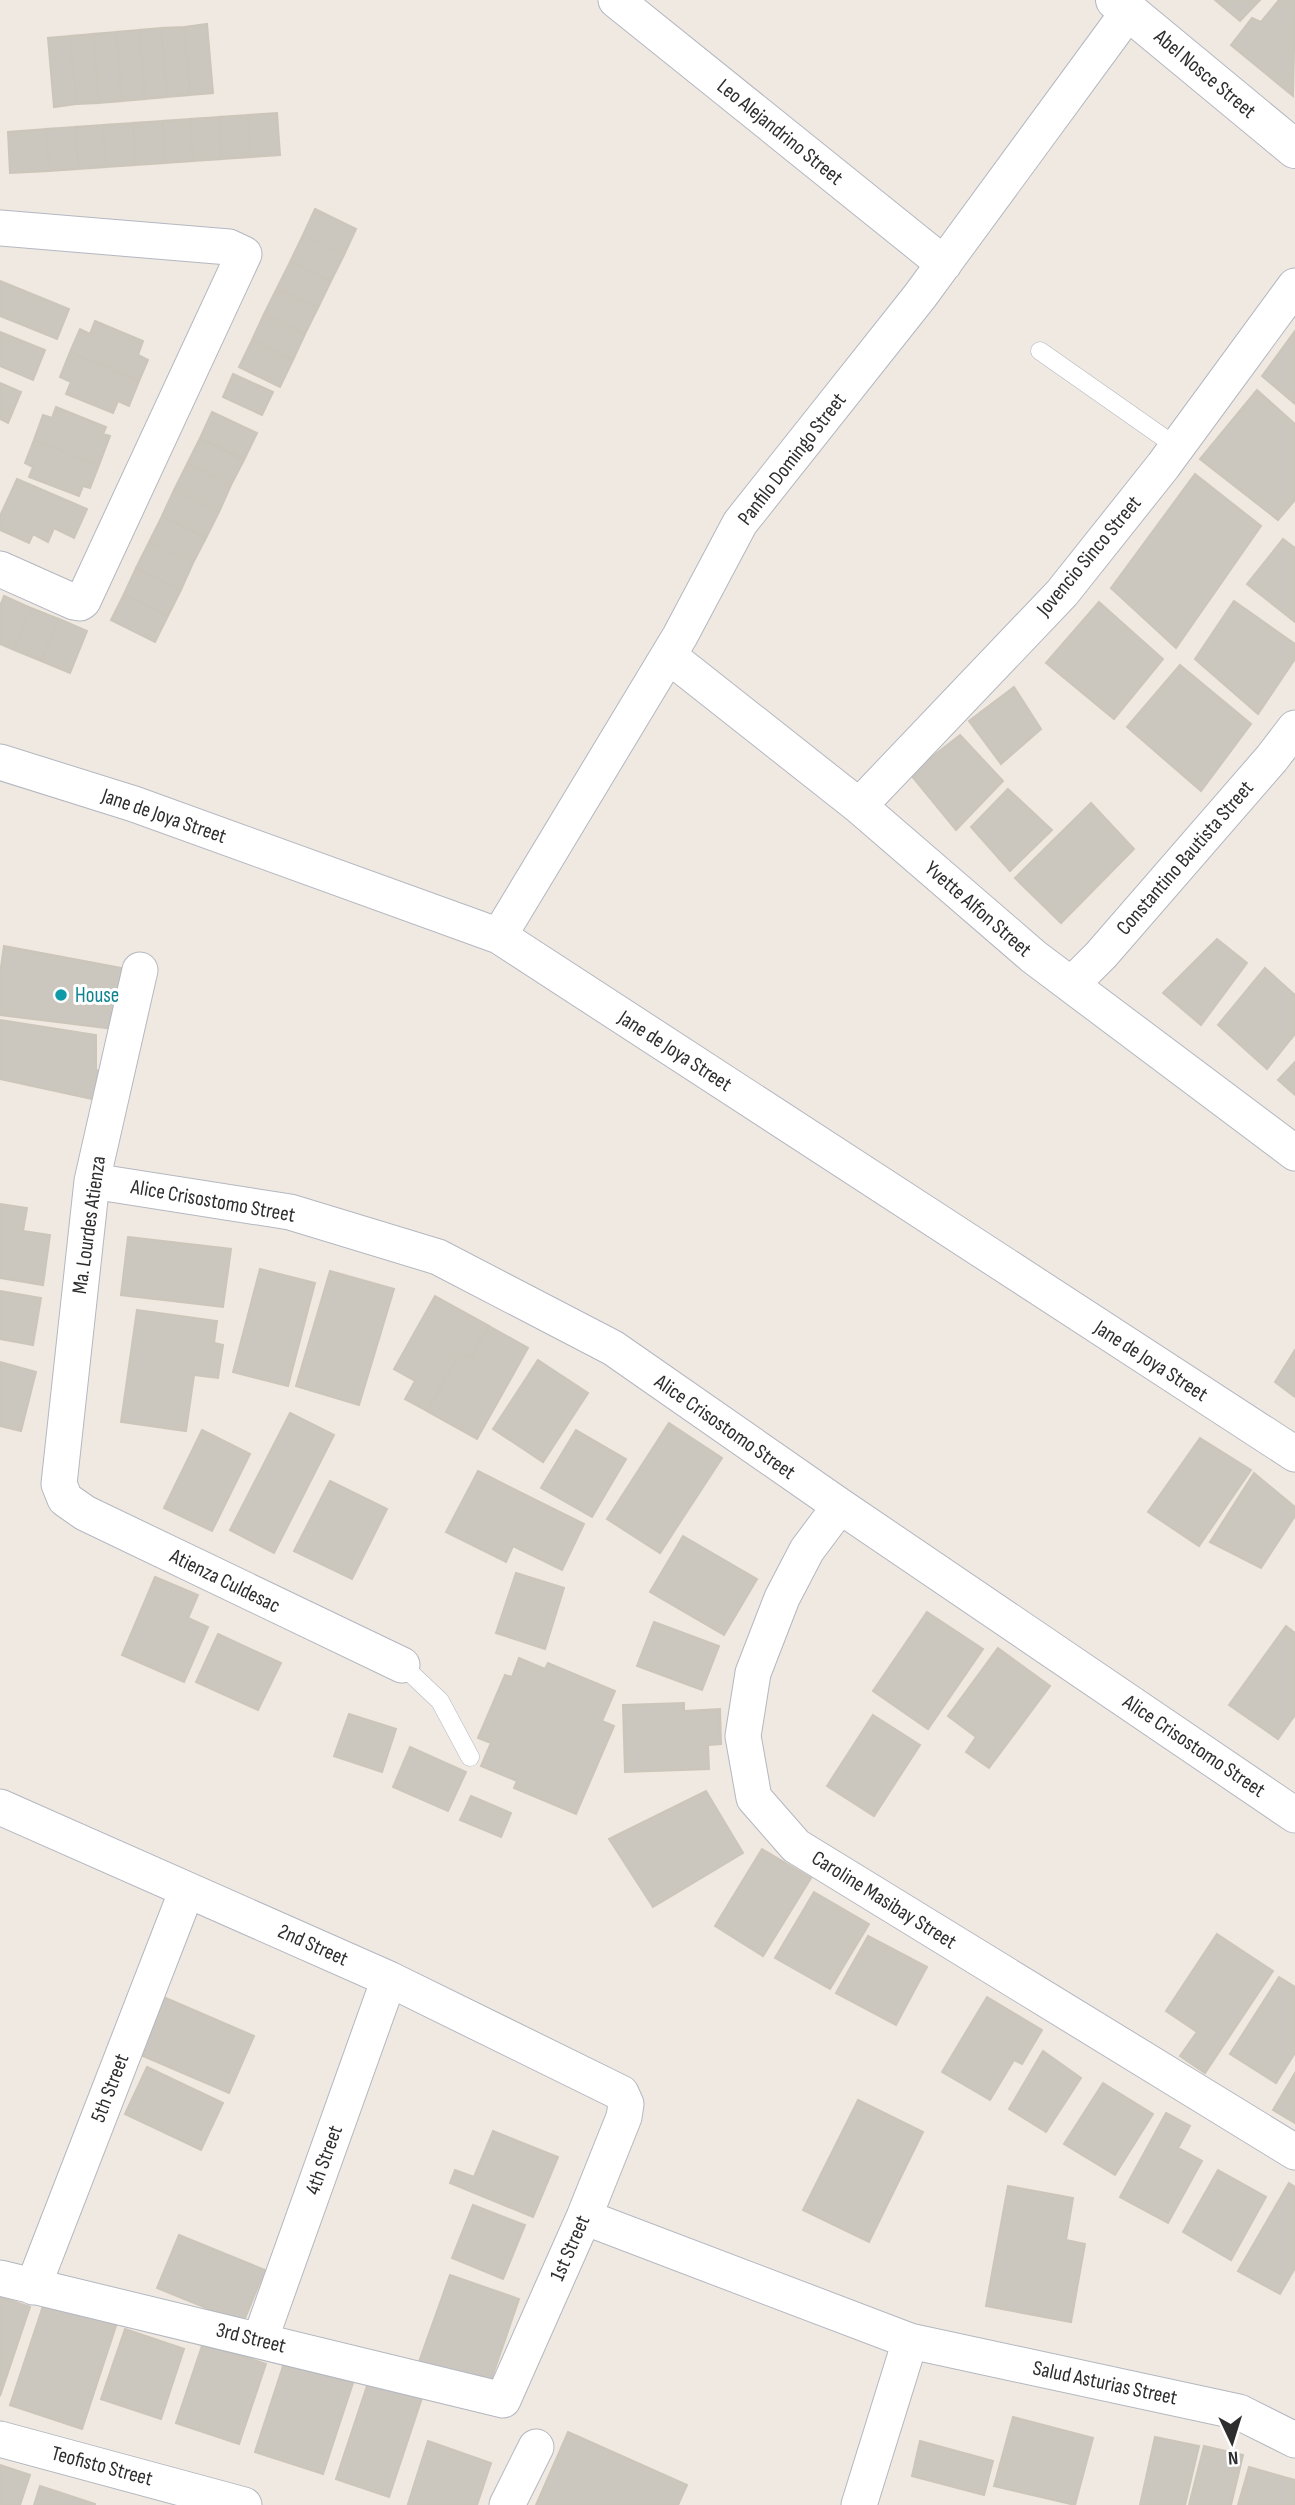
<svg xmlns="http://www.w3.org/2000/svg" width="1295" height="2505" viewBox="0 0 1295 2505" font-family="'Sofia Sans Condensed',sans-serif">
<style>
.building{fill:#cbc7bf;stroke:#cbc5ba;stroke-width:2}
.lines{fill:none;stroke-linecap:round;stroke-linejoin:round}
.service-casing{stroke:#b4b7c1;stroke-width:19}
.minor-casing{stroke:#b4b7c1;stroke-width:37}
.tertiary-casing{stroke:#b4b7c1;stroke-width:40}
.service{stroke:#fff;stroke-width:18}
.minor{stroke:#fff;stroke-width:35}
.tertiary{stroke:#fff;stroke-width:38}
.culture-dot{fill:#0f9aa8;stroke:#fff;stroke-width:2.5}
.labels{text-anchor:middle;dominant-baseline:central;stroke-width:6;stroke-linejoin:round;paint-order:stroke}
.street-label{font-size:21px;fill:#2e2e2e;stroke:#fff}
.culture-label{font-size:21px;fill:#0d838f;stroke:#fff;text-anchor:start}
</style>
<rect width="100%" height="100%" fill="#efe9e1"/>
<path class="building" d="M 1215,0 L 1260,0 L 1240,21 Z
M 1279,0 L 1295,0 L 1293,96 L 1231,45 L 1252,18 L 1261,22 Z
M 207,24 L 213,93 L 190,95 L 184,27 Z
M 184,27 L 190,95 L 167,97 L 161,28 Z
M 161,28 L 167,97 L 145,99 L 139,30 Z
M 139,30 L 145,99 L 122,101 L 116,32 Z
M 116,32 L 122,101 L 99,103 L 93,34 Z
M 93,34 L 99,103 L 77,104 L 70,36 Z
M 70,36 L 77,104 L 54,107 L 48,38 Z
M 277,113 L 280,155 L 251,157 L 248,115 Z
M 248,115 L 251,157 L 222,159 L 219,117 Z
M 219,117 L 222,159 L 193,161 L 190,119 Z
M 190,119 L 193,161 L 165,163 L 162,121 Z
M 162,121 L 165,163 L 135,165 L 133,123 Z
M 133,123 L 135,165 L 106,167 L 103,125 Z
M 103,125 L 106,167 L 78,169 L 75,127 Z
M 75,127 L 78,169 L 49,171 L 46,129 Z
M 46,129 L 49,171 L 10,173 L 8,132 Z
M 315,209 L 356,229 L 344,255 L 303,235 Z
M 303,235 L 344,255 L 331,281 L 290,262 Z
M 290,262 L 331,281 L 318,308 L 277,288 Z
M 0,281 L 69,309 L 57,339 L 0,316 Z
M 277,288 L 318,308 L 305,334 L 264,314 Z
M 264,314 L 305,334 L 293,360 L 252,340 Z
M 95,321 L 143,341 L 138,355 L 148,360 L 139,381 L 70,352 L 80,329 L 90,334 Z
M 1295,331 L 1295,404 L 1262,376 Z
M 0,332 L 45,350 L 33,380 L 0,366 Z
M 252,340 L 293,360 L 280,387 L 239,367 Z
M 70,352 L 139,381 L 129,406 L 118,401 L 113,413 L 66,394 L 71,382 L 60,377 Z
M 233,374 L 273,392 L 262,415 L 223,397 Z
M 0,383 L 21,392 L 8,423 L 0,419 Z
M 1257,390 L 1295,424 L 1295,500 L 1278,520 L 1200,459 Z
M 56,407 L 106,427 L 103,434 L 110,436 L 99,465 L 34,440 L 43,415 L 52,418 Z
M 212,412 L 257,433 L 244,460 L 200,438 Z
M 200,438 L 244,460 L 231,485 L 187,464 Z
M 34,440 L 99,465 L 90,488 L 83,486 L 79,496 L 29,477 L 33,467 L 25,463 Z
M 187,464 L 231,485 L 219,512 L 174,490 Z
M 1195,474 L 1261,526 L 1176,648 L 1111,588 Z
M 17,479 L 87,509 L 74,538 L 54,528 L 48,542 L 33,534 L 29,543 L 0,530 L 0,516 Z
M 174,490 L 219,512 L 206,538 L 162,516 Z
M 162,516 L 206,538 L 193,563 L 149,542 Z
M 1283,539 L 1295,548 L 1295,622 L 1247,584 Z
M 149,542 L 193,563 L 181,590 L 136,568 Z
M 136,568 L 181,590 L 168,616 L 124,594 Z
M 124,594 L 168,616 L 155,642 L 111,620 Z
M 4,596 L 31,608 L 14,650 L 0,644 L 0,606 Z
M 1234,601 L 1295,644 L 1295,659 L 1258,714 L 1195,659 Z
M 1099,602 L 1163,659 L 1114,719 L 1046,663 Z
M 31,608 L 59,619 L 41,661 L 14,650 Z
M 59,619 L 87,631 L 70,673 L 41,661 Z
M 1180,665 L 1251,724 L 1201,791 L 1127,727 Z
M 1014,687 L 1041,729 L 1001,764 L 969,721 Z
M 960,735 L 1003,781 L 956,830 L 910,774 Z
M 1008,789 L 1052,830 L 1010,871 L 971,827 Z
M 1091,803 L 1134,849 L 1061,923 L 1015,878 Z
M 1217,939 L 1247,963 L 1201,1025 L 1163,993 Z
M 4,946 L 127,969 L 113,1029 L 0,1015 L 0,974 Z
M 1265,968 L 1295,995 L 1295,1034 L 1267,1069 L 1218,1025 Z
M 0,1020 L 96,1035 L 96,1070 L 111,1075 L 106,1102 L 0,1079 Z
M 1295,1062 L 1295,1095 L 1278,1080 Z
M 0,1204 L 27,1208 L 23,1231 L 50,1235 L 43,1285 L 0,1278 Z
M 128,1237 L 231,1249 L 223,1307 L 121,1295 Z
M 260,1269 L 315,1283 L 288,1386 L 233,1372 Z
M 330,1271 L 394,1289 L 359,1405 L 296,1386 Z
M 0,1291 L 41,1298 L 33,1345 L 0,1339 Z
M 435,1296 L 489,1326 L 471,1357 L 460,1352 L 427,1411 L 405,1399 L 415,1381 L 394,1369 Z
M 137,1310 L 217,1321 L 214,1343 L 223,1345 L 218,1378 L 194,1375 L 186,1431 L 121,1422 Z
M 489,1326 L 528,1348 L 477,1439 L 427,1411 L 460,1352 L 471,1357 Z
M 1295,1350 L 1295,1397 L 1275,1382 Z
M 538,1360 L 588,1393 L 543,1462 L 493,1429 Z
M 0,1362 L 36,1372 L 21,1431 L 0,1426 Z
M 290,1413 L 334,1435 L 274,1553 L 230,1530 Z
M 669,1423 L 722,1458 L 660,1553 L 607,1519 Z
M 202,1430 L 250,1454 L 212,1531 L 164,1508 Z
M 576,1430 L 626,1459 L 592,1517 L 541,1488 Z
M 1200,1438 L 1251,1470 L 1199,1546 L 1148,1512 Z
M 478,1471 L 584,1524 L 562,1570 L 513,1546 L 506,1562 L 446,1532 Z
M 1254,1473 L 1295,1507 L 1295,1516 L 1261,1568 L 1210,1542 Z
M 330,1481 L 387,1509 L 352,1579 L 294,1551 Z
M 683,1536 L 757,1579 L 724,1635 L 650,1592 Z
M 516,1573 L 564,1588 L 545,1649 L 496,1633 Z
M 155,1577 L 198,1595 L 188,1618 L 208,1627 L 184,1682 L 122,1655 Z
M 927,1612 L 983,1649 L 928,1729 L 873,1691 Z
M 654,1622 L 719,1646 L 702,1690 L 637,1666 Z
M 1286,1626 L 1295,1633 L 1295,1715 L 1278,1739 L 1229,1705 Z
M 218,1634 L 281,1663 L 258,1710 L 196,1682 Z
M 998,1648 L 1050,1686 L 989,1768 L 966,1752 L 976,1737 L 948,1716 Z
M 519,1658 L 545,1669 L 548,1663 L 615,1691 L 602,1721 L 614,1726 L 576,1814 L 514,1788 L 517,1781 L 481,1766 L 491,1743 L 478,1738 L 505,1675 L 512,1677 Z
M 684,1703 L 684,1711 L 720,1709 L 721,1744 L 708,1745 L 709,1769 L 625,1772 L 623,1705 Z
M 349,1714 L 396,1729 L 382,1772 L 334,1756 Z
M 873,1715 L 920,1745 L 874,1816 L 827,1786 Z
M 410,1747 L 466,1772 L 448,1811 L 393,1787 Z
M 706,1791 L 743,1853 L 653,1907 L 609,1839 Z
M 471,1796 L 511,1813 L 501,1837 L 460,1820 Z
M 762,1849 L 811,1878 L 763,1956 L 715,1926 Z
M 814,1892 L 869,1924 L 830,1989 L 775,1958 Z
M 1217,1934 L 1273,1971 L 1205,2073 L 1180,2056 L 1197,2032 L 1166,2011 Z
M 868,1936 L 927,1967 L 896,2025 L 836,1993 Z
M 1279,1977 L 1295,1987 L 1295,2053 L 1276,2083 L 1230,2054 Z
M 161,1996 L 254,2036 L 229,2093 L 136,2053 Z
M 987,1997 L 1042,2030 L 1022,2064 L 1014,2060 L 990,2100 L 942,2072 Z
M 1043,2051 L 1081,2078 L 1046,2132 L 1009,2109 Z
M 147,2067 L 223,2103 L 201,2150 L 125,2114 Z
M 1295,2073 L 1295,2123 L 1273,2110 Z
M 1103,2083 L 1153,2114 L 1115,2175 L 1064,2144 Z
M 858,2100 L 923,2132 L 869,2242 L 803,2210 Z
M 1166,2113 L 1190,2126 L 1178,2148 L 1202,2161 L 1168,2223 L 1120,2197 Z
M 493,2131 L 558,2157 L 533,2217 L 450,2183 L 455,2170 L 474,2177 Z
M 1218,2170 L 1266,2197 L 1231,2260 L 1183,2232 Z
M 1289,2183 L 1295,2187 L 1295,2268 L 1280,2294 L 1238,2271 Z
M 1008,2186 L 1073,2198 L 1066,2240 L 1085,2244 L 1071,2322 L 986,2306 Z
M 473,2205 L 525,2225 L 503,2279 L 452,2258 Z
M 179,2235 L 265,2270 L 243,2323 L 157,2288 Z
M 450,2275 L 519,2299 L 489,2386 L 419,2362 Z
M 0,2297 L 30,2307 L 0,2396 Z
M 45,2300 L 117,2323 L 82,2429 L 10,2405 Z
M 125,2329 L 184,2349 L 161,2419 L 101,2399 Z
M 203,2343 L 266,2364 L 239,2444 L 176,2423 Z
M 285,2360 L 353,2383 L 323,2474 L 255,2452 Z
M 369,2380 L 422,2398 L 389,2497 L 336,2479 Z
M 1013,2417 L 1093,2438 L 1075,2505 L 994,2486 Z
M 568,2432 L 687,2485 L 678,2505 L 536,2505 Z
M 1155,2437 L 1199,2446 L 1185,2505 L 1140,2505 Z
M 428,2441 L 491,2463 L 477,2505 L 408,2504 Z
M 920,2441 L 993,2461 L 984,2495 L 912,2476 Z
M 1204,2446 L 1243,2455 L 1231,2505 L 1189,2505 Z
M 0,2465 L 30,2475 L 20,2505 L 0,2505 Z
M 1249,2467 L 1295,2480 L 1295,2505 L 1238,2505 Z
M 40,2486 L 95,2504 L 95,2505 L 34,2505 Z"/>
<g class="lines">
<g class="service-casing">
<path id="service" d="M 1040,351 L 1177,447
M 402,1665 L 440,1701 L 470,1757"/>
</g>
<g class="minor-casing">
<path id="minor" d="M 616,0 L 944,264
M 0,228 L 229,247 L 244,254 L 83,601 L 80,603 L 74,602 L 0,569
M 669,656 L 859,806 L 1034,957 L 1295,1153
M 0,762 L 134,804 L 499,936 L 1295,1454
M 859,806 L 1062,593 L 1163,466 L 1295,286
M 499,936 L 680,636 L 740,523 L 920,296 L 1129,11
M 140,970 L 92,1181 L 59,1484 L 65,1499 L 85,1513 L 402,1665
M 1071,985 L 1101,955 L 1272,758 L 1295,728
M 92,1181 L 290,1212 L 438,1257 L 613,1348 L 840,1506 L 1295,1815
M 840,1506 L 807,1550 L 782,1598 L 753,1673 L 743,1736 L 754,1798 L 796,1846 L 1295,2152
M 0,1807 L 389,1979 L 621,2093 L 626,2104 L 624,2117 L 584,2217 L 503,2400 L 0,2278
M 584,2217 L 910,2341 L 1239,2412 L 1295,2440
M 33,2287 L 187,1890
M 260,2340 L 389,1979
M 0,2439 L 244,2505
M 507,2505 L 536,2447
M 859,2505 L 910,2341"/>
</g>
<g class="tertiary-casing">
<path id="tertiary" d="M 1115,0 L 1295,149"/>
</g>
<use href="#service" class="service"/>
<use href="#minor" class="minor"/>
<use href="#tertiary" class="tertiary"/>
</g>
<circle class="culture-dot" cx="61" cy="995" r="7"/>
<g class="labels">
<g class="street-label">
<text transform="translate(1205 74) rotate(40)">Abel Nosce Street</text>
<text transform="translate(780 132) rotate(39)">Leo Alejandrino Street</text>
<text transform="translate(792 459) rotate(-52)">Panfilo Domingo Street</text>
<text transform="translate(1089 556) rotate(-50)">Jovencio Sinco Street</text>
<text transform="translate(164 816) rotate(19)">Jane de Joya Street</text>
<text transform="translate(1185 858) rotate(-49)">Constantino Bautista Street</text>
<text transform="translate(978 909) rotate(41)">Yvette Alfon Street</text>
<text transform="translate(675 1051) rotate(33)">Jane de Joya Street</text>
<text transform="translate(213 1201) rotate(10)">Alice Crisostomo Street</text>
<text transform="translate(89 1225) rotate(-82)">Ma. Lourdes Atienza</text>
<text transform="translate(1151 1361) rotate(33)">Jane de Joya Street</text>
<text transform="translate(725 1427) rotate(35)">Alice Crisostomo Street</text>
<text transform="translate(225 1581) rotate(26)">Atienza Culdesac</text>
<text transform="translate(1194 1746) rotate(34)">Alice Crisostomo Street</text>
<text transform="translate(884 1900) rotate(32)">Caroline Masibay Street</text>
<text transform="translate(313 1945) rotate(24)">2nd Street</text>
<text transform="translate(110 2088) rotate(-69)">5th Street</text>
<text transform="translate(324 2160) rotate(-70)">4th Street</text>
<text transform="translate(570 2248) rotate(-66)">1st Street</text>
<text transform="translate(251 2338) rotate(14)">3rd Street</text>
<text transform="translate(1105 2383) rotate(12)">Salud Asturias Street</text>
<text transform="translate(102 2466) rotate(15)">Teofisto Street</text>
</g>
<g class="culture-label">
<text x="75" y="995">House</text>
</g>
</g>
<g transform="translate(1232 2442) rotate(176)" stroke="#ffffff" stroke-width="5" paint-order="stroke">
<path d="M0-5L12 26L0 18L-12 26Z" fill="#2e2e2e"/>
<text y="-10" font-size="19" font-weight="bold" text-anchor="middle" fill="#2e2e2e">N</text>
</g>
</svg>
